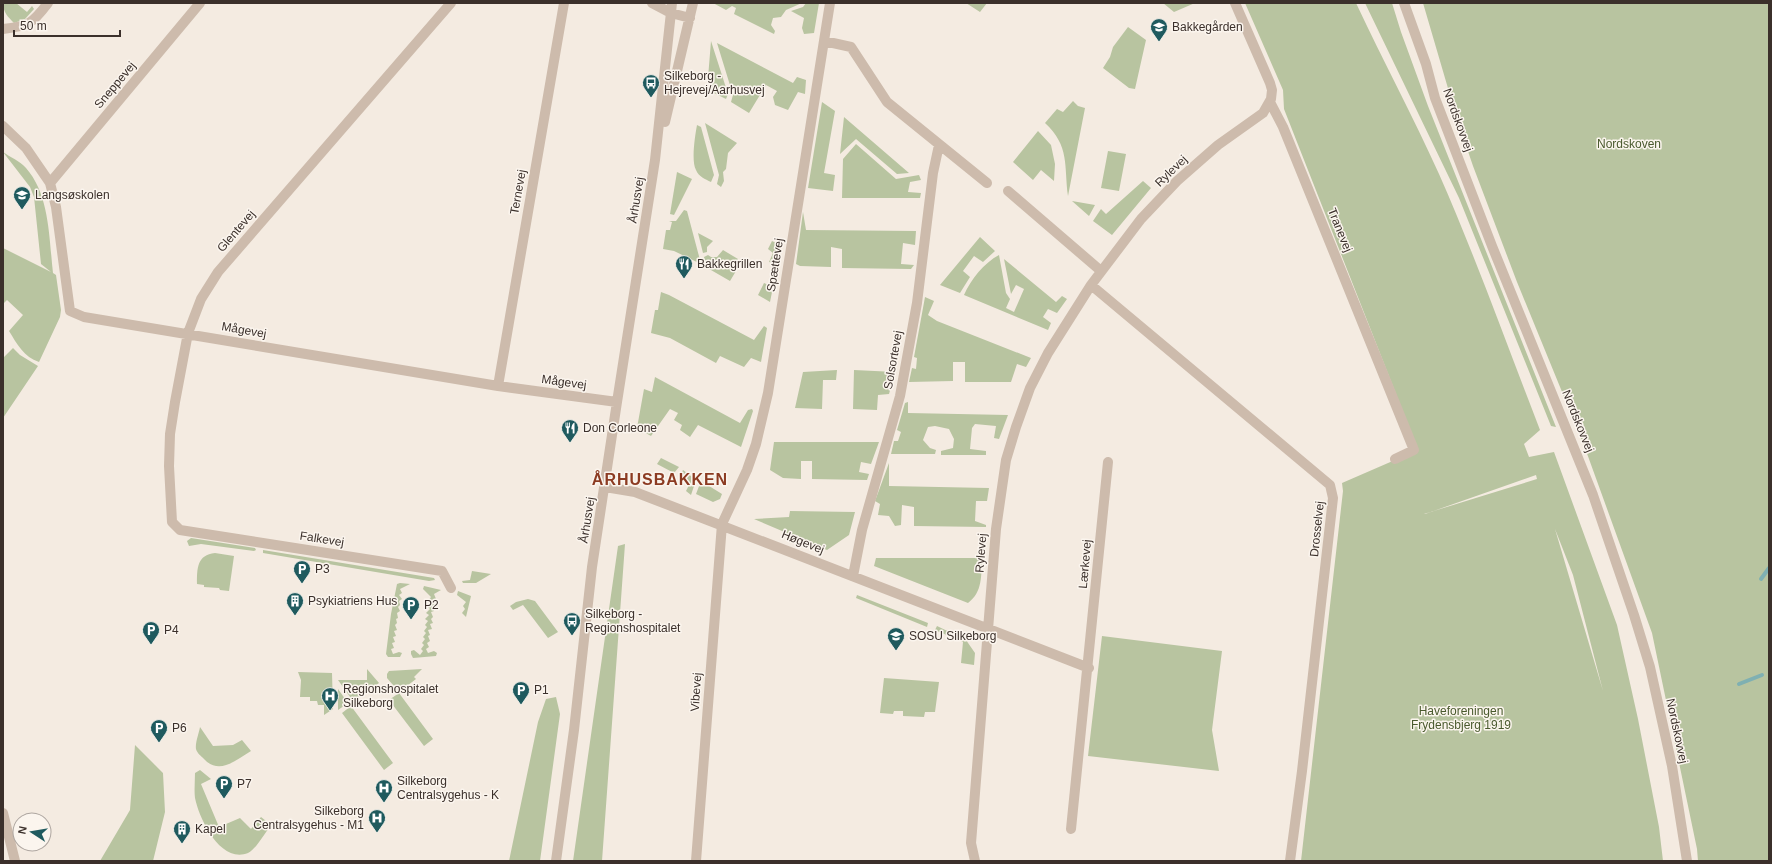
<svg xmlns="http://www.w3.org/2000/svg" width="1772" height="864" viewBox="0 0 1772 864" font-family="Arial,sans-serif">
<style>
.green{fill:#b8c4a0;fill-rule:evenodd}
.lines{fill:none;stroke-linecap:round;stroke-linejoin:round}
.stream{stroke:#7fb0b2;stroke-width:4}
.minor{stroke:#cdbbac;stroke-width:10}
.labels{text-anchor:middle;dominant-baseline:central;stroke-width:3;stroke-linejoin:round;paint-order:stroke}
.poi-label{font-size:12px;fill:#3b302b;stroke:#fbf5ee;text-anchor:start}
.street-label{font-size:12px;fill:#3b302b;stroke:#fbf5ee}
.park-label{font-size:12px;fill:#4a5a2e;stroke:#fbf5ee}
.district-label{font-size:16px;font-weight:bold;letter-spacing:1px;fill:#8c3b22;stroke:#fbf5ee}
</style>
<rect width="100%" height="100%" fill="#f4ebe1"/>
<path class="green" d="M 3,3 L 16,3 L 27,12 L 32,6 L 34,9 L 25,19 L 14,23 C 8,17 3,12 3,3 Z
M 713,3 L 802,3 L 786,10 L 781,17 L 773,18 L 771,25 L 775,31 L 774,34 L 734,14 L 736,8 L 732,6 L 726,10 Z
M 806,3 L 819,3 L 814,33 L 804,34 L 802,28 L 804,18 L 791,11 L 803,7 Z
M 966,3 L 987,3 L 980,12 Z
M 1163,3 L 1195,3 L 1174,12 Z
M 1245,3 L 1356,3 C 1383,61 1413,116 1439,174 C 1476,258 1507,345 1540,430 L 1524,444 L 1529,457 L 1554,452 L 1617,625 L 1638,719 L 1659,827 L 1663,861 L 1301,861 L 1343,491 L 1342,483 L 1418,450 L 1284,109 L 1283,90 ZM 1536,475 L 1537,479 L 1424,514 L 1425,514 ZM 1555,529 L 1573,575 L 1603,691 Z
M 1365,3 L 1392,3 L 1401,32 L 1428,106 L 1556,427 L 1551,426 L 1459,198 Z
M 1423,3 L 1769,3 L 1769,861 L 1698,861 L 1697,849 L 1652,633 L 1585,448 L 1517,282 L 1473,166 L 1457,119 Z
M 1128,27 L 1146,40 L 1135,89 L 1129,88 L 1103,68 L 1110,57 L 1113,47 Z
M 711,41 L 728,94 L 726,99 L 712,92 L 708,78 Z
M 717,43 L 793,83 L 797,77 L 806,80 L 805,94 L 798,92 L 788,110 L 775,105 L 773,97 L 777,91 L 766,85 L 749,113 L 731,102 L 733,95 Z
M 1073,101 L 1078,106 L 1085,108 L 1068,196 C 1064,166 1070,146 1045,123 L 1057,109 L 1063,112 Z
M 822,102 L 835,111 L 824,173 L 835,175 L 833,191 L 808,188 Z
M 844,117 L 909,173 L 897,174 L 856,139 L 840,154 Z
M 705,123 L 737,143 L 728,153 L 726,169 L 723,172 L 724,181 L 721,187 L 717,184 L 719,175 Z
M 697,125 L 701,127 L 714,175 L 711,182 C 705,179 699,177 696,170 C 691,161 695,136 697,125 Z
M 1038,131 L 1051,145 L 1055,164 L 1054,181 L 1041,170 L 1033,180 L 1013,162 Z
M 856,144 L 896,179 L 919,175 L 921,180 L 910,182 L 908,192 L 921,193 L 920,198 L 842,198 L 843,159 Z
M 1108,151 L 1126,154 L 1119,191 L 1101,188 Z
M 3,152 C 10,157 20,161 26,168 C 50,195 49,239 53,273 L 56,275 L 61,310 L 60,317 L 39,362 C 24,357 17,344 9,331 L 23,315 L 7,300 L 3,304 L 3,248 L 51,272 L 41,264 L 34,197 L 30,187 Z
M 677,172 L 692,179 L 674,215 L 670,214 Z
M 1143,181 L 1151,188 L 1112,235 L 1093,221 L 1101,209 L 1106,214 Z
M 1072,201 L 1095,205 L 1089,216 Z
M 684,210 L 687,211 L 700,260 L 699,263 L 674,251 L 663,249 L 666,230 L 670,230 L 672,222 L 669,221 L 676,221 Z
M 803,212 L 806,230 L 916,231 L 915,245 L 903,243 L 901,264 L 914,265 L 911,269 L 842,268 L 842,249 L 831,247 L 831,267 L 800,266 L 796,264 Z
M 698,233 L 713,241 L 707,247 L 707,252 L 703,253 Z
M 980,237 L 995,251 L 983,262 L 974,256 L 963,271 L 970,277 L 960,293 L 940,285 Z
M 772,241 L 780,245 L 778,264 L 769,262 L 773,253 L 768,249 Z
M 723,250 L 738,259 L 734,268 L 736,271 L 730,281 L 704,266 L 705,261 L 704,257 L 708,255 L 711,257 L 717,257 Z
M 999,255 L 1006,293 L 1010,299 L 1006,308 L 1014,312 L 1024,289 L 1016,285 L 1011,294 L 1004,259 L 1056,302 L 1062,296 L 1067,299 L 1057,313 L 1048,309 L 1043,317 L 1051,323 L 1048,330 L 964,295 C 971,279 984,263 999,255 Z
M 764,283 L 773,287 L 770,302 L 758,295 Z
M 661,292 L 669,295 L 754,340 L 764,326 L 767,328 L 761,362 L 751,358 L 744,367 L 720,356 L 716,363 L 670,338 L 651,333 L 655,310 L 658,310 Z
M 925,297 L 934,301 L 928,315 L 937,321 L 1031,358 L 1026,367 L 1017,364 L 1011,382 L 965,382 L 965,362 L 953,362 L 953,381 L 909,382 L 912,368 L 916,369 L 917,358 L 914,357 Z
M 13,348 L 20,355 L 38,366 L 3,418 L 3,358 Z
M 837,370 L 836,380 L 823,380 L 822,409 L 795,408 L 803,372 Z
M 854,370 L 895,372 L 889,394 L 878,395 L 877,410 L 853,409 Z
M 655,377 L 740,423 L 748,410 L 752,409 L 753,411 L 741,447 L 698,425 L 690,437 L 680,430 L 682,425 L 674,420 L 678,413 L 670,409 L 651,436 L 637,428 L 644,389 L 652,392 Z
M 908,402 L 908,413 L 1008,415 L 999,439 L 994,438 L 996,426 L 975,424 L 972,428 L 970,449 L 986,451 L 986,455 L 941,455 L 941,451 L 953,448 L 954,439 L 949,429 L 935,426 L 928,427 L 923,440 L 930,448 L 936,450 L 935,454 L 891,454 L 894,441 L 898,441 L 901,432 L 897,430 L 905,403 Z
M 774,442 L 879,442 L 871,464 L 861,462 L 859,472 L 869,474 L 867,480 L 812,479 L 812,461 L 801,461 L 801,479 L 783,478 L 770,470 Z
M 661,458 L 679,467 L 674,473 L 657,464 Z
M 889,463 L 889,486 L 989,488 L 987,501 L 976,501 L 975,521 L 986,525 L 986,527 L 914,526 L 914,507 L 902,505 L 901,525 L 895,526 L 889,516 L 878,515 L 880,504 L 875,501 Z
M 683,470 L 696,480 L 691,495 L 686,491 L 690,483 L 679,478 Z
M 701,481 L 722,494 L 720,499 L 713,502 L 696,494 Z
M 790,511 L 855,512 L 849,535 L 827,550 L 754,519 L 789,517 Z
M 191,538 L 255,548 L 256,550 L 254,551 L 201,544 L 189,546 L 187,541 Z
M 625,544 L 602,861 L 573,861 L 618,546 Z
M 263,550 L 434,578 L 435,580 L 429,581 L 263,553 Z
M 215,553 L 234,556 L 229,591 L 220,590 L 219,588 L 204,587 L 204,585 L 197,584 C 197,568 197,555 215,553 Z
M 876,558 L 982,558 C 981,575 983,592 968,603 L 874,566 Z
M 472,571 L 491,574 L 476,583 L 463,583 L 462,581 L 470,580 Z
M 400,583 L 410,584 L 400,589 L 402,593 L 399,595 L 402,599 L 399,601 L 400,605 L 398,607 L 400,611 L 397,613 L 398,618 L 396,619 L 397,623 L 395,625 L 397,630 L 394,631 L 396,636 L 393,637 L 395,642 L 392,643 L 394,648 L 391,649 L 393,654 L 399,652 L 402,653 L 400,657 L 388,657 L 386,654 L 391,614 L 397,584 Z
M 424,586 L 441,590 L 434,594 L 436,599 L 434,600 L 435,605 L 432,606 L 434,611 L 431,612 L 433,617 L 431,619 L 433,623 L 430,624 L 432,629 L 428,630 L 430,635 L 428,636 L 430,641 L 427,643 L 429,647 L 426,649 L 428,653 L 434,651 L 437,653 L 436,656 L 413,658 L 411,654 L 411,651 L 414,650 L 420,655 L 423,651 L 421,649 L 424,645 L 422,643 L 425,639 L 423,637 L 426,633 L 424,631 L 427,627 L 425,625 L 428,621 L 425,619 L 429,615 L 426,613 L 430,609 L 428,607 L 431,603 L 428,601 L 431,597 L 423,589 Z
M 458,591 L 471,596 L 466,617 L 462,613 L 465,609 L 463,606 L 466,602 L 457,595 Z
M 857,595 L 928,623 L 927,627 L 856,598 Z
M 528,599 L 535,601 L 558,632 L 548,638 L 523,605 L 513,610 L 510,606 L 516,602 Z
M 937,626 L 966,640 L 975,653 L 974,665 L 961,663 L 963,642 L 935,630 Z
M 1102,636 L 1222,651 L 1212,730 L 1219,771 L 1088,756 Z
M 367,669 L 379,683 L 353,701 L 338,680 L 367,680 Z
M 422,669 L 414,677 L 416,679 L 399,692 L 387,678 L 387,674 L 389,671 Z
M 298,672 L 332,673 L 333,709 L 324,715 L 324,705 L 318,705 L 317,701 L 310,701 L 310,697 L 300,697 L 301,680 Z
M 884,678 L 939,682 L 935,712 L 925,712 L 924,717 L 903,716 L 903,711 L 894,711 L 893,714 L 880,713 Z
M 338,689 L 348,703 L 338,710 Z
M 399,693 L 433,739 L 424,746 L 389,700 Z
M 556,697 L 560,714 L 540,861 L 509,861 L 538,722 L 546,699 Z
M 351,706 L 393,763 L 384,770 L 342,713 Z
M 200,727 L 213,746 L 233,745 L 242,740 L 251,751 C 235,761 219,775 204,759 C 201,756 197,753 196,749 C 195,743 199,733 200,727 Z
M 135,745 L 163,773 L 165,812 L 153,861 L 100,861 L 130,810 Z
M 200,770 L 211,779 L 201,784 L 219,827 L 240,818 L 251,829 L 261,817 L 271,825 C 264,834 257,848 248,853 C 220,864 199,818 195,798 C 194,790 195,781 195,773 Z"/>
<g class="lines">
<path class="stream" d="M 1761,579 L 1769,568
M 1739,684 L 1762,675"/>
<path class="minor" d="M 451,3 L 218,272 L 201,299 L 188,333 L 175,402 L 170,434 L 169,466 L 172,522 L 180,530 L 442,571 L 451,588
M 652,3 L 671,13 L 690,18
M 1404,3 L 1426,64 L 1435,98 L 1492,246 L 1593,495 L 1634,615 L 1650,667 L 1672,766 L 1687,861
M 3,29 C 29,26 32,24 48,3
M 824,41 L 851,47 L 887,102 L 987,183
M 1270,102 L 1283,127 L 1414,450 L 1395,459
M 665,122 L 693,3
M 3,126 L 26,148 L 50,183 L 56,207 L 70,311 L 84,317 L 498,386 L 617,402
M 50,183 L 200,3
M 1008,191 L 1101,271
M 1091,285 L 1330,485 L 1333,498 L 1302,771 L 1290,861
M 498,386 L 564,3
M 605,487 L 635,492 L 1089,668
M 853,576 L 862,530 L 900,396 L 917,303 L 933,173 L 939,145
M 3,813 L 15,861
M 1071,829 L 1108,462
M 556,861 L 574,730 L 592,567 L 617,402 L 655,160 L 672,3
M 696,861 L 722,524 L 747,470 L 756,444 L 768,393 L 830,3
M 975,861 L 971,843 L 996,529 L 1006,460 L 1016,427 L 1030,388 L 1048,353 L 1091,285 L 1141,219 L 1177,181 L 1218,145 L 1263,113 L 1271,99 L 1272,90 L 1270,83 L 1235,3"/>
</g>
<defs>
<g id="school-pin" transform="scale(0.9)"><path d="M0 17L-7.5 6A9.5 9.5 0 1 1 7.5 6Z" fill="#1f5a5e" stroke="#fbf5ee"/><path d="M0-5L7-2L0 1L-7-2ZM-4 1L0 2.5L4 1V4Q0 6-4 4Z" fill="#fff"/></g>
<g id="bus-pin" transform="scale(0.9)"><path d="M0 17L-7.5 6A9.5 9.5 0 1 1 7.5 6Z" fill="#1f5a5e" stroke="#fbf5ee"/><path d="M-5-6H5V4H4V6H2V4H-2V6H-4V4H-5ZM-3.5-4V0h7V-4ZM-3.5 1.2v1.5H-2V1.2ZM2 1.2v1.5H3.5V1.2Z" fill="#fff"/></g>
<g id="restaurant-pin" transform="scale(0.9)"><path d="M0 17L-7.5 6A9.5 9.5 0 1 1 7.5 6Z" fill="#1f5a5e" stroke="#fbf5ee"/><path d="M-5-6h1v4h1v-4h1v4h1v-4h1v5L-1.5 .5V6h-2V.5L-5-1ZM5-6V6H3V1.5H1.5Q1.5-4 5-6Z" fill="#fff"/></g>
<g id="parking-pin" transform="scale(0.9)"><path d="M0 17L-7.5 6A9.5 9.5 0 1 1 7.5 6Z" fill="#1f5a5e" stroke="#fbf5ee"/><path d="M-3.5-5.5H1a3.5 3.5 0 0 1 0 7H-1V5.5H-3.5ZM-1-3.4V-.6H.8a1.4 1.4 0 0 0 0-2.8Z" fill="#fff"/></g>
<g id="building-pin" transform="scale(0.9)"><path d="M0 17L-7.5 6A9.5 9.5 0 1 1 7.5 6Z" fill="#1f5a5e" stroke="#fbf5ee"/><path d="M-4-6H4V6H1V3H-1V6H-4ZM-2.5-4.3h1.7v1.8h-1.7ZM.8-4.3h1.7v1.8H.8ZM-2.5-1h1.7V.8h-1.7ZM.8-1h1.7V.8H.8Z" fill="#fff"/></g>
<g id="hospital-pin" transform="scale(0.9)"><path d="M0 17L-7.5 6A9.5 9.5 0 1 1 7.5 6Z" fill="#1f5a5e" stroke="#fbf5ee"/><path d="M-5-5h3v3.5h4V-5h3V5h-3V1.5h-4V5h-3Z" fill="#fff"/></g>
</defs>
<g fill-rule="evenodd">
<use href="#school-pin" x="1159" y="27"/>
<use href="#bus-pin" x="651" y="83"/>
<use href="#school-pin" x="22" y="195"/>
<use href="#restaurant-pin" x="684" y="264"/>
<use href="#restaurant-pin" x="570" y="428"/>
<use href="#parking-pin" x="302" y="569"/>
<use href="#building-pin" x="295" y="601"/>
<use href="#parking-pin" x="411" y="605"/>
<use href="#bus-pin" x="572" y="621"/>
<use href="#parking-pin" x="151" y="630"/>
<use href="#school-pin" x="896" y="636"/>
<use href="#parking-pin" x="521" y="690"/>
<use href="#hospital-pin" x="330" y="696"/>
<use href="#parking-pin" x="159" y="728"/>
<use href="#parking-pin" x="224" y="784"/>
<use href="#hospital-pin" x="384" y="788"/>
<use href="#hospital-pin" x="377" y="818"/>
<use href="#building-pin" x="182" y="829"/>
</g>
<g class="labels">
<g class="poi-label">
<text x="1172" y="27">Bakkegården</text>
<text x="664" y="76">Silkeborg -<tspan x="664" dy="14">Hejrevej/Aarhusvej</tspan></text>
<text x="35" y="195">Langsøskolen</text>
<text x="697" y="264">Bakkegrillen</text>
<text x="583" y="428">Don Corleone</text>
<text x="315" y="569">P3</text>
<text x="308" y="601">Psykiatriens Hus</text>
<text x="424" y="605">P2</text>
<text x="585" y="614">Silkeborg -<tspan x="585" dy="14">Regionshospitalet</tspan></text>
<text x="164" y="630">P4</text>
<text x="909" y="636">SOSU Silkeborg</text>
<text x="343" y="689">Regionshospitalet<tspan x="343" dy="14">Silkeborg</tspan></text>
<text x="534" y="690">P1</text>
<text x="172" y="728">P6</text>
<text x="397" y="781">Silkeborg<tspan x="397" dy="14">Centralsygehus - K</tspan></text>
<text x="237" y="784">P7</text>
<text x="364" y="811" text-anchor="end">Silkeborg<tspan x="364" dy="14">Centralsygehus - M1</tspan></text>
<text x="195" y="829">Kapel</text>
</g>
<g class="street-label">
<text transform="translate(115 85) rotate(-50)">Sneppevej</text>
<text transform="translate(1458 120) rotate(70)">Nordskovvej</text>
<text transform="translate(1171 171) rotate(-44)">Rylevej</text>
<text transform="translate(518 192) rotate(-80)">Ternevej</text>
<text transform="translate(636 200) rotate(-81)">Århusvej</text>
<text transform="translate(1340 230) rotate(68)">Tranevej</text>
<text transform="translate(236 231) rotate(-49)">Glentevej</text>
<text transform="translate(775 265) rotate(-81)">Spættevej</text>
<text transform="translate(244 330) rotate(10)">Mågevej</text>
<text transform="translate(893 360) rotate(-80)">Solsortevej</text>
<text transform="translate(564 382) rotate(8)">Mågevej</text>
<text transform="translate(1578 421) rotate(68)">Nordskovvej</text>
<text transform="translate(587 520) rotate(-81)">Århusvej</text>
<text transform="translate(1317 529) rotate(-84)">Drosselvej</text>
<text transform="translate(322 539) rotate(9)">Falkevej</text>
<text transform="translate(803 542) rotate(22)">Høgevej</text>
<text transform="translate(981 553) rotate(-86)">Rylevej</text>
<text transform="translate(1085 564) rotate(-85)">Lærkevej</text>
<text transform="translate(696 692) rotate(-86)">Vibevej</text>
<text transform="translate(1677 731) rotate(78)">Nordskovvej</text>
</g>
<g class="park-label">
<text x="1629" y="144">Nordskoven</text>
<text x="1461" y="711">Haveforeningen<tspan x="1461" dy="14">Frydensbjerg 1919</tspan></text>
</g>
<g class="district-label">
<text x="660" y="479">ÅRHUSBAKKEN</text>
</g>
</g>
<rect width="1772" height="864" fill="none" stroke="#3b302b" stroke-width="8"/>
<g transform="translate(32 832) rotate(282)"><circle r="19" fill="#fbf5ee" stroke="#aea6a0"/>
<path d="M0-3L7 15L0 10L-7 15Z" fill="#1f5a5e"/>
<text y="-6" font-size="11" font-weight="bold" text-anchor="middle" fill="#3b302b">N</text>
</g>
<path d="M14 30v6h106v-6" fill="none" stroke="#3b302b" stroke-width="2"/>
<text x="20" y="30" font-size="12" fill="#3b302b" stroke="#fbf5ee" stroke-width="3" paint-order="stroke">50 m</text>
</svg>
